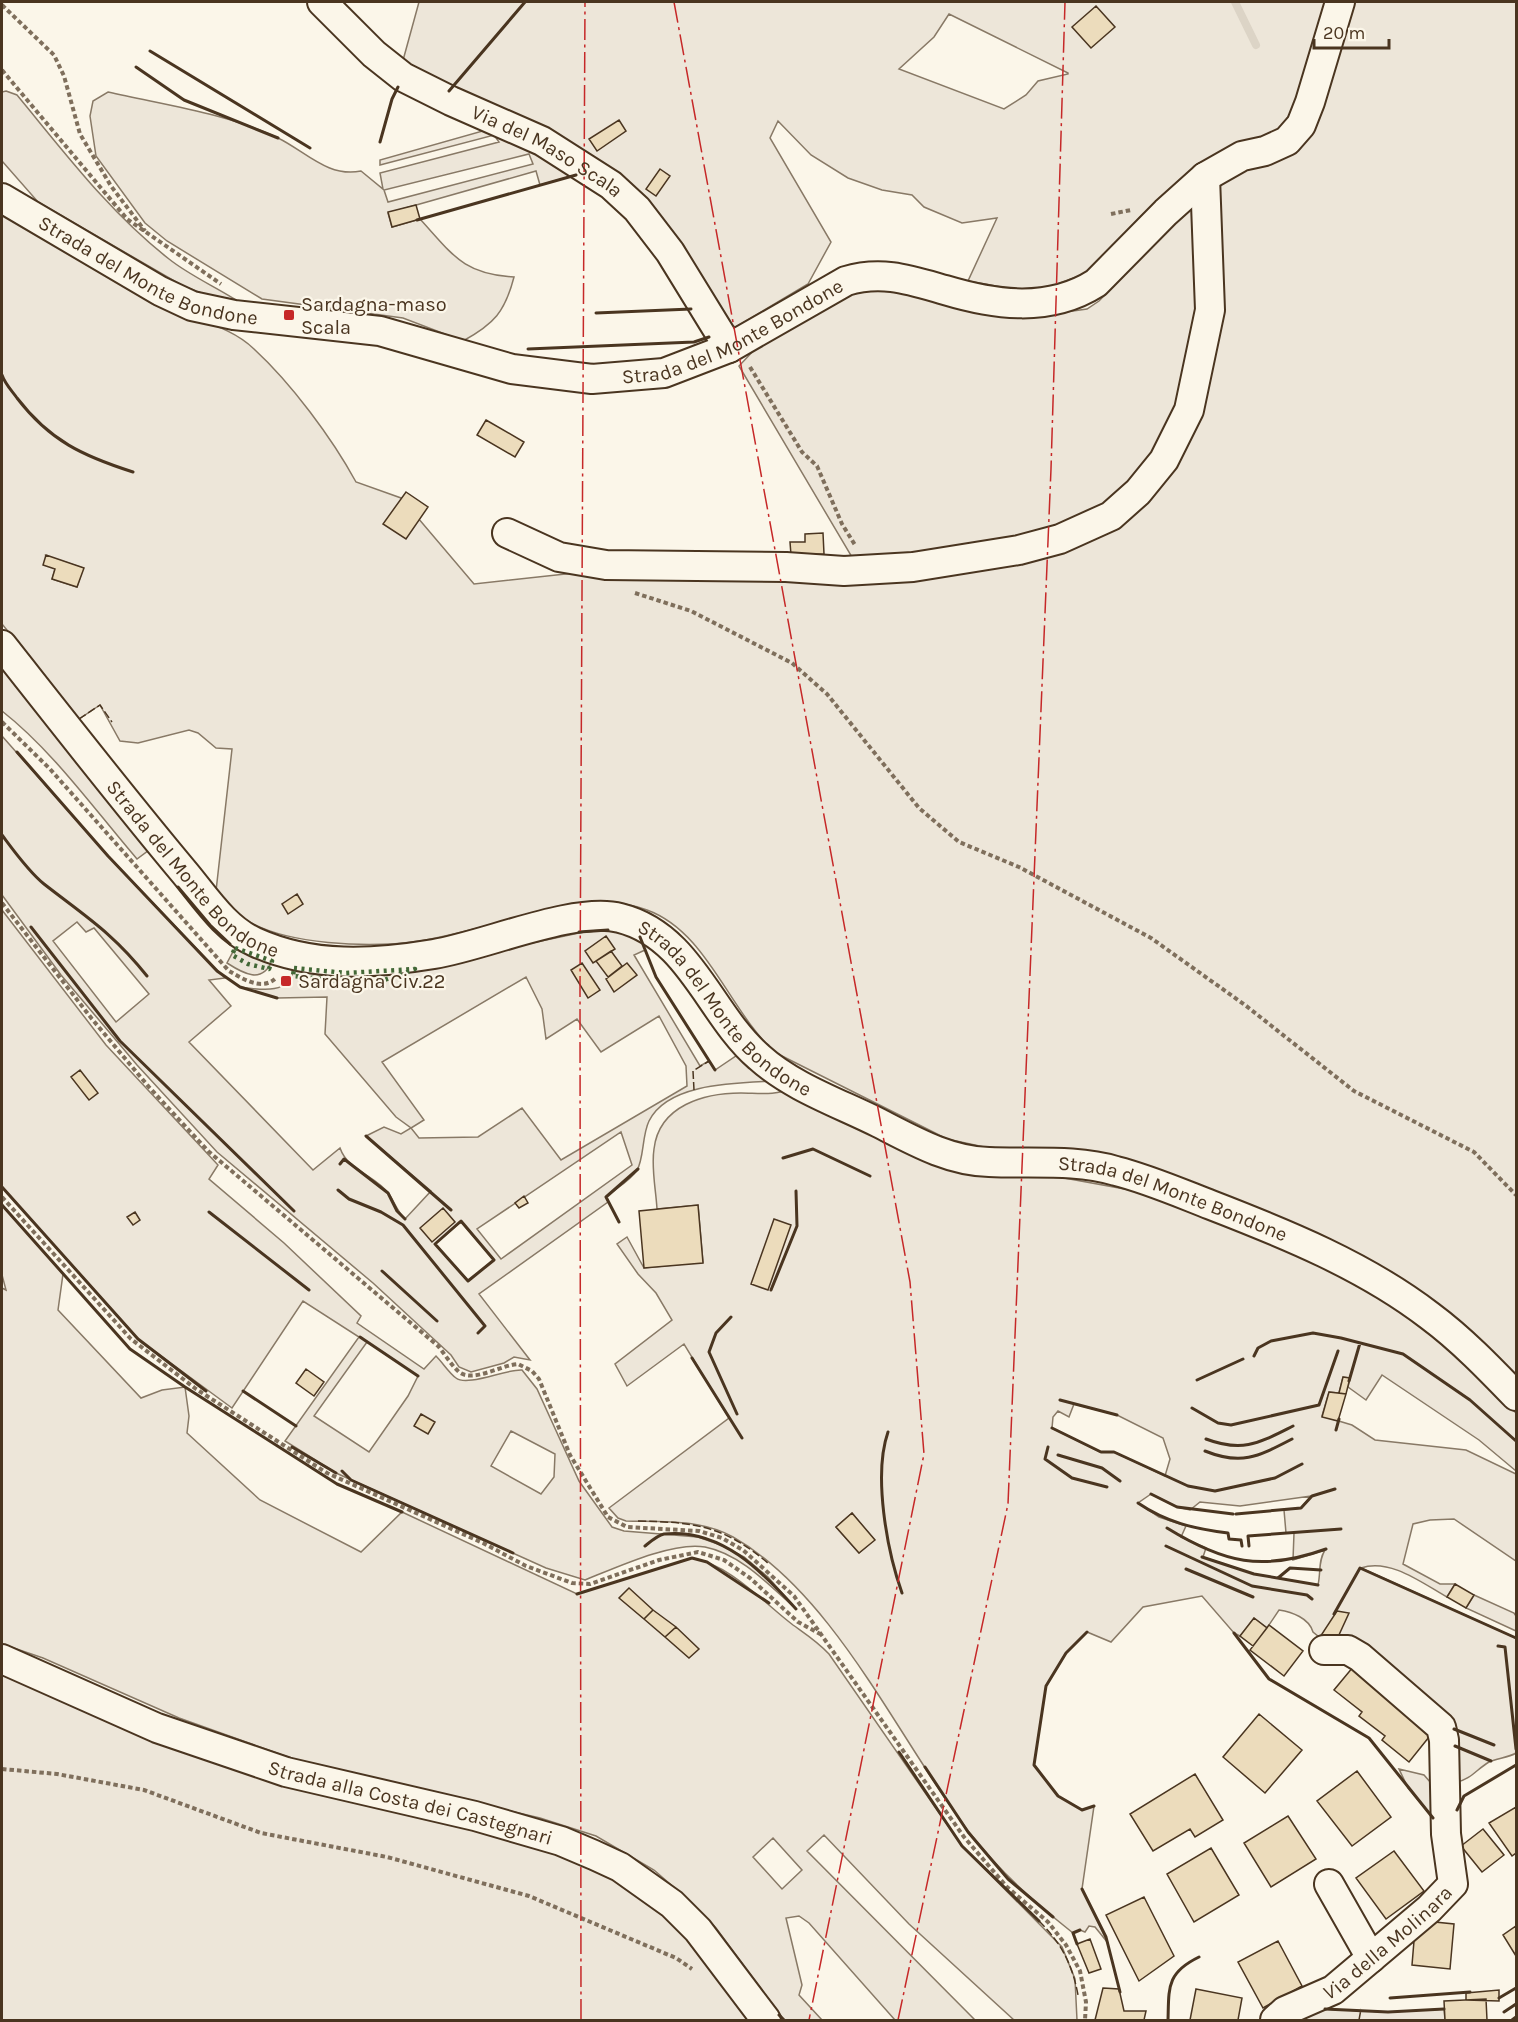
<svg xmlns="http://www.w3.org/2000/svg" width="1518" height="2022" viewBox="0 0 1518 2022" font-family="Karla,sans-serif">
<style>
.green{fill:#ede6d9;stroke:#887966;stroke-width:1.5;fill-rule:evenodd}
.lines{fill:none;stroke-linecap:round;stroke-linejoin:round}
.stream{stroke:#dcd4c6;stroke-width:8}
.building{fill:#ecdcbc;stroke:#4a3520;stroke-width:1.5}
.minor-casing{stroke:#4a3520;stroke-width:32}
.path{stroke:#7f6f5c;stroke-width:4;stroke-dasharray:4.5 3;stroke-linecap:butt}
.minor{stroke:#fbf6e9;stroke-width:28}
.hedge{stroke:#436837;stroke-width:4.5;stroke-dasharray:3 4.5;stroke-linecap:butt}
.fence{stroke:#4a3520;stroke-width:1.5;stroke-dasharray:8 3;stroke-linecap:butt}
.wall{stroke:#4a3520;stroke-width:3}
.power{stroke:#c62828;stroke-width:1.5;stroke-dasharray:21 4.5 3 4.5;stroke-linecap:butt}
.poi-dot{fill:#c62828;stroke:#fbf6e9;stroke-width:2}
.labels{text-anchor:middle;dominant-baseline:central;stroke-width:4.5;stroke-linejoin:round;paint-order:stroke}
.street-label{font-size:20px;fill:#4a3520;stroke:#fbf6e9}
.poi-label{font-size:20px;fill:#4a3520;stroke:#fbf6e9;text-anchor:start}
</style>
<rect width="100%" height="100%" fill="#fbf6e9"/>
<path class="green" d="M 419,2 L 1326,2 L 1293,110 L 1279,130 L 1200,164 L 1140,217 L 1096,267 L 1079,276 L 1052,286 L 1018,290 L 968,281 L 997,218 L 962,223 L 924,207 L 912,195 L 882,190 L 848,178 L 811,155 L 778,121 L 770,138 L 831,242 L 808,284 L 736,327 L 729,325 L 668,239 L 402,64 ZM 949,14 L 1068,73 L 1068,74 L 1038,81 L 1026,95 L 1004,109 L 899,69 L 934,37 Z
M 1350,2 L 1516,2 L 1516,1376 L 1466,1326 L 1374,1264 L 1015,1149 L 984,1147 L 947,1139 L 776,1053 C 729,1012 708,932 647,910 C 600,893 554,909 508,920 C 479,928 449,936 420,941 C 372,948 282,946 242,917 C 232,910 224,900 216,891 L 232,749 L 216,748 L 198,733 L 189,730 L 138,743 L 120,741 L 100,705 L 79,719 L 2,624 L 2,213 C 58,244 110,280 168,307 C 197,321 230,326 254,349 C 291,383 332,438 356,482 L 401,498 L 474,584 L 593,571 L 871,577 L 1113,522 L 1195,412 L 1215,188 L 1235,171 L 1269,160 ZM 46,556 L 83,568 L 77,587 L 52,579 L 55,569 Z
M 6,91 L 17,95 C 65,153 110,213 169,259 C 189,275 214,286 236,300 L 204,294 L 183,286 L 38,202 L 2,161 L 2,92 Z
M 108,92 C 164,105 226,113 278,138 C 305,151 328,178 361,171 L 383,189 L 380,173 L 499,142 L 494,135 L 380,165 L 380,160 L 486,130 L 579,174 L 540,185 L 536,171 L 388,213 L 392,227 L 420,219 C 453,255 463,274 514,277 C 505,312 494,324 463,341 L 403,318 L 262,299 L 167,241 L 145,223 L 96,156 L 90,116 L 93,101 ZM 529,154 L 533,164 L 388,202 L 384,190 Z
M 1200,197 L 1205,315 L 1184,411 L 1136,489 L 1058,536 L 856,564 L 739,366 L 755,349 L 841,297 L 876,287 L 1037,316 L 1087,309 L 1099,301 Z
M 2,663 L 149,850 L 137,859 C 94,809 53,751 2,711 Z
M 2,736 L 108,856 L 225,978 L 209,980 L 231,1006 L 189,1042 L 313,1170 L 340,1148 C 348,1171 375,1175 389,1194 C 395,1203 397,1211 405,1219 L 431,1191 L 366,1136 L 384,1127 L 401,1134 L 411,1128 L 396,1117 L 325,1034 L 327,997 L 277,998 L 240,987 C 261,990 290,995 294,968 L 513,947 L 593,930 L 608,929 L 641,938 L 645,950 L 634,955 L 700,1066 L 709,1061 L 715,1070 L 736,1056 L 753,1070 L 775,1081 C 739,1083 668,1082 649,1121 C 642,1135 644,1159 637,1170 C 631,1180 615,1189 606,1197 L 608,1202 L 479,1294 L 530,1360 L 514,1357 L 504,1363 L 471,1372 L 459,1367 L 451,1355 L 373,1283 L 217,1152 L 137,1065 L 61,975 L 2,895 ZM 77,922 L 86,932 L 94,928 L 149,994 L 116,1022 L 53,941 ZM 526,977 L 542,1009 L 546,1039 L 577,1019 L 601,1052 L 659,1016 L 686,1066 L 687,1086 L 561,1160 L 522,1108 L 478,1137 L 419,1138 L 411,1128 L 424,1120 L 382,1062 ZM 621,1132 L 632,1165 L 501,1259 L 477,1229 ZM 461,1222 L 494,1260 L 468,1281 L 435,1244 Z
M 2,910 L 106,1045 L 218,1165 L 209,1179 L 284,1243 L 361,1316 L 357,1323 L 424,1369 L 436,1356 C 443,1363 449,1373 456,1378 C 467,1387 506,1369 522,1370 L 537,1389 L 579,1481 L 612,1527 L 624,1531 L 698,1537 L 718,1544 L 744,1557 L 768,1577 L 796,1609 C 770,1586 741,1554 705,1547 C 673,1541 615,1568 585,1580 L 546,1568 L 336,1473 L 285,1441 L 359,1337 L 303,1301 L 232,1408 L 138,1339 L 2,1187 ZM 367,1342 L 418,1376 L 408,1396 L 369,1452 L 314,1416 ZM 511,1431 L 555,1454 L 554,1477 L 541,1494 L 491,1466 Z
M 235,948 L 272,961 C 262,984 244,974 227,963 Z
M 791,1088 L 906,1149 L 1141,1192 L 1299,1253 L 1374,1293 L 1435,1335 L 1516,1413 L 1516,1471 L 1479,1440 L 1382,1375 L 1366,1400 L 1348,1387 L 1350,1378 L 1343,1377 L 1339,1393 L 1329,1392 L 1322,1416 L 1352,1425 L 1375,1440 L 1466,1450 L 1516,1474 L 1516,1561 L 1454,1519 L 1430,1520 L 1413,1524 L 1403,1564 L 1440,1584 L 1455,1584 L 1447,1597 C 1422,1583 1390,1558 1361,1568 L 1516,1638 L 1516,1753 C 1508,1758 1497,1758 1489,1762 C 1477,1769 1471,1779 1457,1782 L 1451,1744 L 1313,1632 C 1309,1618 1292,1612 1279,1610 L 1267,1628 L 1254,1618 L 1240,1636 L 1234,1633 L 1202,1596 L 1143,1607 L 1111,1642 L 1087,1632 L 1066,1653 L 1046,1686 L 1034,1765 L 1058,1796 L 1082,1810 L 1094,1806 L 1082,1889 L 1108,1943 L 1095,1927 L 1089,1926 L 1085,1932 L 1080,1930 L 1073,1933 C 1034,1902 999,1871 969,1832 C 899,1740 835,1595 733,1537 C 701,1519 662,1522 626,1521 L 618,1518 L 609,1508 L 729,1418 L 684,1344 L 627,1386 L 615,1364 L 672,1320 L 656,1293 L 638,1274 L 617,1244 L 627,1237 L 644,1268 L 703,1262 L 698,1205 L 657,1209 C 656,1190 651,1168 654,1149 C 659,1105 705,1093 741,1093 C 758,1093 776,1096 791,1088 ZM 1074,1404 L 1117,1415 L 1163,1438 L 1170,1459 L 1165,1476 L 1114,1452 L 1100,1452 L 1052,1428 L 1053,1417 L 1058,1411 L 1069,1417 ZM 1151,1494 L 1177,1507 L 1190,1510 L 1200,1502 L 1240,1506 L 1311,1496 L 1301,1508 L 1284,1510 L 1286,1533 L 1294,1533 L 1293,1560 L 1325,1550 C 1318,1561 1321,1572 1318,1585 L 1254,1574 L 1203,1557 L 1206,1548 L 1181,1537 L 1186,1526 L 1159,1517 L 1138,1503 ZM 852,1513 L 874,1540 L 859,1553 L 836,1527 Z
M 2,1205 L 63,1274 L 58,1310 L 141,1398 L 162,1390 L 185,1387 L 189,1416 L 187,1433 L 260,1500 L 361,1552 L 402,1512 L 577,1594 L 692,1558 C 729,1564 764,1603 793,1625 C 807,1635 818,1642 829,1654 L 962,1846 L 1062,1947 L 1075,1979 L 1077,2020 L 1014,2020 L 909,1924 L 824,1835 L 807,1851 L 975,2020 L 895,2020 L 809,1923 L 799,1916 L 786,1918 L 802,1985 L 799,1995 L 822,2020 L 784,2020 L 716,1928 L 692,1903 L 654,1870 L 596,1836 L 540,1818 L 299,1761 L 179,1718 L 43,1658 L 2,1644 L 2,1288 L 6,1290 L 2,1275 ZM 773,1838 L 802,1870 L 782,1889 L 753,1857 Z
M 1474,1595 L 1514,1613 L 1516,1616 L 1516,1631 L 1466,1608 Z
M 2,1671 L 563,1852 L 624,1882 L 684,1932 L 749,2020 L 2,2020 Z
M 1399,1769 L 1424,1775 L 1431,1783 L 1433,1818 L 1408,1788 Z
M 1323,2009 L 1388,2012 L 1444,2009 L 1445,2020 L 1283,2020 Z"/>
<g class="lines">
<path class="stream" d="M 1235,2 L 1256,45"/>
</g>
<path class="building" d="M 1096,6 L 1115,27 L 1091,48 L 1072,27 Z
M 619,120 L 626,131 L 597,151 L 589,139 Z
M 660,169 L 670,176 L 656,196 L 646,189 Z
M 416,205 L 420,219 L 392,227 L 388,212 Z
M 486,420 L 524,442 L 515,457 L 477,435 Z
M 406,492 L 428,507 L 406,539 L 383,524 Z
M 823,533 L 824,554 L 791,555 L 790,542 L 805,542 L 805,534 Z
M 46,555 L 84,568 L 77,587 L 52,579 L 55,569 L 43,565 Z
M 297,894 L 303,904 L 288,914 L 282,904 Z
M 606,936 L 615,949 L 593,963 L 585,951 Z
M 611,951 L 622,966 L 608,977 L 596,961 Z
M 582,963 L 600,990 L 588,998 L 571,970 Z
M 627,963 L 637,975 L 614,992 L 606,979 Z
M 80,1070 L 98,1093 L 89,1100 L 71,1077 Z
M 524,1196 L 528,1203 L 519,1208 L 515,1203 Z
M 698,1205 L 703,1263 L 644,1268 L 639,1211 Z
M 443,1208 L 455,1222 L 432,1242 L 420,1228 Z
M 135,1212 L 140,1220 L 133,1225 L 127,1217 Z
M 774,1219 L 791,1225 L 768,1290 L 751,1284 Z
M 306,1369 L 324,1382 L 314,1396 L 296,1383 Z
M 1343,1377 L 1350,1378 L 1346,1394 L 1339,1393 Z
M 1329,1392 L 1346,1394 L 1338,1421 L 1322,1417 Z
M 421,1414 L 435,1422 L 428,1434 L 414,1426 Z
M 852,1513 L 875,1540 L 859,1553 L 836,1527 Z
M 1455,1584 L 1474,1595 L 1466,1608 L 1447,1597 Z
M 629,1588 L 653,1610 L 644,1619 L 619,1598 Z
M 653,1610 L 676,1627 L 665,1637 L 644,1619 Z
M 1337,1611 L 1349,1613 L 1338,1637 L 1320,1637 Z
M 1254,1618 L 1267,1628 L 1253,1646 L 1240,1636 Z
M 1269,1625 L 1303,1651 L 1284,1676 L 1250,1650 Z
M 676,1627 L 699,1649 L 689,1658 L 665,1637 Z
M 1358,1661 L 1433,1732 L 1409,1762 L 1382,1740 L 1385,1736 L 1359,1716 L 1362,1712 L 1334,1690 Z
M 1259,1714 L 1302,1750 L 1265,1793 L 1223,1757 Z
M 1357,1771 L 1391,1817 L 1352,1846 L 1317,1801 Z
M 1195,1774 L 1223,1820 L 1195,1837 L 1190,1829 L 1153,1851 L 1130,1814 Z
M 1516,1807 L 1516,1853 L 1512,1856 L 1489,1823 Z
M 1288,1816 L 1316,1859 L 1271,1887 L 1244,1843 Z
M 1483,1829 L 1504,1855 L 1482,1872 L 1461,1846 Z
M 1211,1848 L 1239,1895 L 1194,1922 L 1167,1874 Z
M 1394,1851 L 1424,1891 L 1386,1919 L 1356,1878 Z
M 1144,1897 L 1174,1956 L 1139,1981 L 1106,1915 Z
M 1425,1921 L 1454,1924 L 1450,1969 L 1412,1965 L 1415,1929 Z
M 1516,1926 L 1516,1956 L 1503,1935 Z
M 1090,1939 L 1101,1969 L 1089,1973 L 1077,1944 Z
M 1278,1941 L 1302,1986 L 1263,2008 L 1238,1962 Z
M 1103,1988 L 1119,1989 L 1124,2011 L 1146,2011 L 1144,2020 L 1095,2020 Z
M 1196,1989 L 1242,1998 L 1238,2020 L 1190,2020 Z
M 1499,1990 L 1499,2001 L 1466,2000 L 1466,1993 Z
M 1486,1999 L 1487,2020 L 1445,2020 L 1444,2001 Z"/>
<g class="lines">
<g class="minor-casing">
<g id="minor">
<path id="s1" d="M 322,2 L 374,54 L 403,77 L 451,101 L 542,141 L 611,185 L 637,209 L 670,252 L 729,348"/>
<path id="s2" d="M 2,198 L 160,291 L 192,306 L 234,315 L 380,331 L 512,369 L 592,379 L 664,373 L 729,348 L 846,281 C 882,270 910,280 945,290 C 995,305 1049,313 1096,283 L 1166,212 L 1205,177 L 1242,156 L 1265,151 L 1287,141 L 1301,125 L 1310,102 L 1340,2"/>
<path d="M 507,533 L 559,557 L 606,565 L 786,567 L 844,571 L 913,567 L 1019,550 L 1060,539 L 1111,516 L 1138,492 L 1164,460 L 1189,410 L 1210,310 L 1205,177"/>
<path id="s3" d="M 2,645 C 62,721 122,798 184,872 C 205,897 225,929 255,942 C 312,968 374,964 434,954 C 484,946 575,906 620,918 C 691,936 709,1014 759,1057 C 792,1087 839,1103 879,1123 C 914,1141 949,1161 989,1162 C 1032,1164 1075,1159 1116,1171 C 1148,1179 1180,1193 1211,1205 C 1286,1234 1365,1266 1430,1316 C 1461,1339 1489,1368 1516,1396"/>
<path id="s4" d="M 2,1659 L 157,1728 L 286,1772 L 475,1816 L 561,1841 L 594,1855 L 620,1867 L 672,1904 L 698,1930 L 766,2020"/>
<path d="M 1329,1884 L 1371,1958"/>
<path id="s5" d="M 1275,2020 L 1285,2011 L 1333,1990 L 1429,1909 L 1453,1884 L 1446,1834 L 1444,1740 L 1441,1727 L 1360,1657 L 1348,1650 L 1324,1650"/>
</g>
</g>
<path class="path" d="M 2,5 L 54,55 L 64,76 L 80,134 L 111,186 L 145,231
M 2,70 L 127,219 L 221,284
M 1111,214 L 1131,210
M 750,367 L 802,452 L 817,466 L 842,524 L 855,545
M 635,593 L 691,611 L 792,663 L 827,694 L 919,808 L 959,842 L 1019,867 L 1151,938 L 1245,1005 L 1354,1091 L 1474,1152 L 1516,1195
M 2,722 L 50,769 L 229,971 C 243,979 263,992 277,977
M 2,903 L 92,1019 L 149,1087 L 208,1151 L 438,1346 C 445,1354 451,1365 459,1372 C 473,1383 501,1365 518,1364 L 532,1371 L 539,1379 L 570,1455 L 608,1517 L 627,1527 L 699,1531 L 722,1538 L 743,1550 L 794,1596 L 964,1837 L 1007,1887 L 1048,1922 L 1066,1945 L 1080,1971 L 1086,2002 L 1085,2020
M 2,1197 L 131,1339 L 196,1389 L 327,1473 L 483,1543 L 526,1566 L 572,1583 L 590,1584 L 659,1560 L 698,1552 L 724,1560 L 750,1578 L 798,1622 L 822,1635
M 2,1769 L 57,1774 L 144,1790 L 261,1833 L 387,1857 L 529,1896 L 676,1958 L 692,1969"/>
<use href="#minor" class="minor"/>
<path class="hedge" d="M 235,948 L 272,961 L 269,969 L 248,964 L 232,955 Z
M 294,968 L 346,973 L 415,969 L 381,981 L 343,981 L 293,976 Z"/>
<path class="fence" d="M 79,719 L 100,705 L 112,722
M 694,1090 L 693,1071 L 709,1061
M 638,1521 C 695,1522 725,1526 769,1564
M 1039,1921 C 1061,1943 1072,1963 1078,1995
M 1359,2020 L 1361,2009"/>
<path class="wall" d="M 150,51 L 310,148
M 136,67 L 184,100 L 278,138
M 449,91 L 525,2
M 380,142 L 392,99 L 398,87
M 417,220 L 576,175
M 596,313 L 691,309
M 528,349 L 694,342 L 709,337
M 2,375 C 5,384 12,391 17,398 C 50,441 83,456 133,472
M 17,752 L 108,856 L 217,971 L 240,987 L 277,998
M 2,835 C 14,851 28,871 44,884 C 85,916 113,933 147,976
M 178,887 L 210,925 L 230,944
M 31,927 L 120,1041 L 294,1211
M 579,932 L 608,930
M 640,937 L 656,977 L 715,1070
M 366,1136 L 451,1210
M 783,1158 L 813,1149 L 870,1176
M 340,1164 L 344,1159 L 388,1193 L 397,1211 L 405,1219
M 2,1187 L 138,1339 L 206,1391
M 338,1190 L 349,1199 L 381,1212 L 403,1225 L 485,1326 L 478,1333
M 2,1205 L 130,1349 L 185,1387 L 337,1484 L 402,1512
M 209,1212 L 309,1290
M 461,1221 L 494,1260 L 468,1281 L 435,1244 Z
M 619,1222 L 606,1197 L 638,1169
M 382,1271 L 437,1321
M 771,1290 L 797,1226 L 796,1191
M 731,1317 L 716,1333 L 709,1352 L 737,1414
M 360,1337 L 418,1376
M 1254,1356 L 1258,1348 L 1271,1341 L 1313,1333 L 1341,1338 L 1403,1354 L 1470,1400 L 1516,1441
M 692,1358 L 742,1438
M 1197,1380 L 1243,1359
M 1349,1381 L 1360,1343
M 243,1391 L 296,1426
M 1060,1400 L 1117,1415
M 1192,1408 L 1218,1423 L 1231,1425 L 1319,1405 L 1338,1351
M 1052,1428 L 1101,1452 L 1114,1452 L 1188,1486 L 1215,1491 L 1275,1478 L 1302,1464
M 1336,1430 L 1339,1419
M 888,1432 C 873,1475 887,1551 902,1593
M 1206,1439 C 1243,1453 1259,1443 1293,1426
M 292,1447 L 336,1473
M 1048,1447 L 1045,1459 L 1072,1478 L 1107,1487
M 1205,1451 C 1242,1466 1259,1456 1292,1439
M 1058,1455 L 1102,1468 L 1120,1481
M 342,1471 L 351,1480 L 513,1553
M 1151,1494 L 1177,1507 L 1233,1514
M 1138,1503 C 1166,1522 1194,1529 1228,1533 L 1229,1539 L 1241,1540 L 1242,1546
M 1236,1514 L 1301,1508 L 1312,1496 L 1335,1489
M 1167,1528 C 1224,1563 1262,1572 1326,1549
M 645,1546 C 650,1542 658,1535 664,1534 C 721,1528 762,1571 796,1609
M 1166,1546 L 1252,1586 L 1307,1595 L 1312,1599
M 1249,1546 L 1248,1536 L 1341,1529
M 1202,1557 L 1254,1574 L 1318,1585
M 1186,1569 L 1253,1597
M 1278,1578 L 1290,1568 L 1321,1570
M 577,1594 L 692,1558 L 707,1562 L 769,1603
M 1334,1614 L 1360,1568 L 1516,1638
M 1087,1632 L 1066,1653 L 1046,1686 L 1034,1765 L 1058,1796 L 1082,1810 L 1094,1806
M 1234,1633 L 1269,1679 L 1369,1738 L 1433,1818
M 1498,1646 L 1505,1647 L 1516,1749
M 1454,1729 L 1494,1745
M 1455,1746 L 1491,1761
M 899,1752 L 962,1846 L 1039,1921
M 925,1767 L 968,1832 L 1008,1879 L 1053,1917
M 1457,1810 L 1464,1796 L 1516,1765
M 1082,1889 L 1106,1937 L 1120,1992
M 1077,1944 L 1073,1933 L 1080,1930
M 1390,1998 L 1470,1992
M 1499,1998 L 1516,1988
M 1325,2009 L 1388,2012 L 1444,2009
M 1504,2012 L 1516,2004
M 779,2015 L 784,2020
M 1168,2020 C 1169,1988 1166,1973 1199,1957
M 1512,2020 L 1516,2017"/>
<path class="power" d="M 674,2 L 910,1282 L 924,1454 L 809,2020
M 581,2020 L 580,989 L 585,2
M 898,2020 L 1008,1504 L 1051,469 L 1065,2"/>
</g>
<g class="poi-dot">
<rect x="283" y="309" width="12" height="12" rx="3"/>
<rect x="280" y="975" width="12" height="12" rx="3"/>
</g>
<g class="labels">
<g class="street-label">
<text stroke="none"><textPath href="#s1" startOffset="273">Via del Maso Scala</textPath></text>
<text stroke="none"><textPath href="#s2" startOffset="165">Strada del Monte Bondone</textPath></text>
<text stroke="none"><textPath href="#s2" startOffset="777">Strada del Monte Bondone</textPath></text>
<text stroke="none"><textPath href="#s3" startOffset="296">Strada del Monte Bondone</textPath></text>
<text stroke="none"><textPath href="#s3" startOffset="906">Strada del Monte Bondone</textPath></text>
<text stroke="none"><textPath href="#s3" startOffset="1410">Strada del Monte Bondone</textPath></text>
<text stroke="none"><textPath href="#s4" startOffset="434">Strada alla Costa dei Castegnari</textPath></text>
<text stroke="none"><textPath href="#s5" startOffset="138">Via della Molinara</textPath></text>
</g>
<g class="poi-label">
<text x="301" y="304">Sardagna-maso<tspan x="301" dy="23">Scala</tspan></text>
<text x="298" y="981">Sardagna Civ.22</text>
</g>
</g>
<rect width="1518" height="2022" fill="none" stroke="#4a3520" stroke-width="6"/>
<path d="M1314 39v9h75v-9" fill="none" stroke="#4a3520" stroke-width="3"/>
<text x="1323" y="39" font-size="18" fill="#4a3520" stroke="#fbf6e9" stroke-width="4.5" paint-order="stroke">20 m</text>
</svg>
